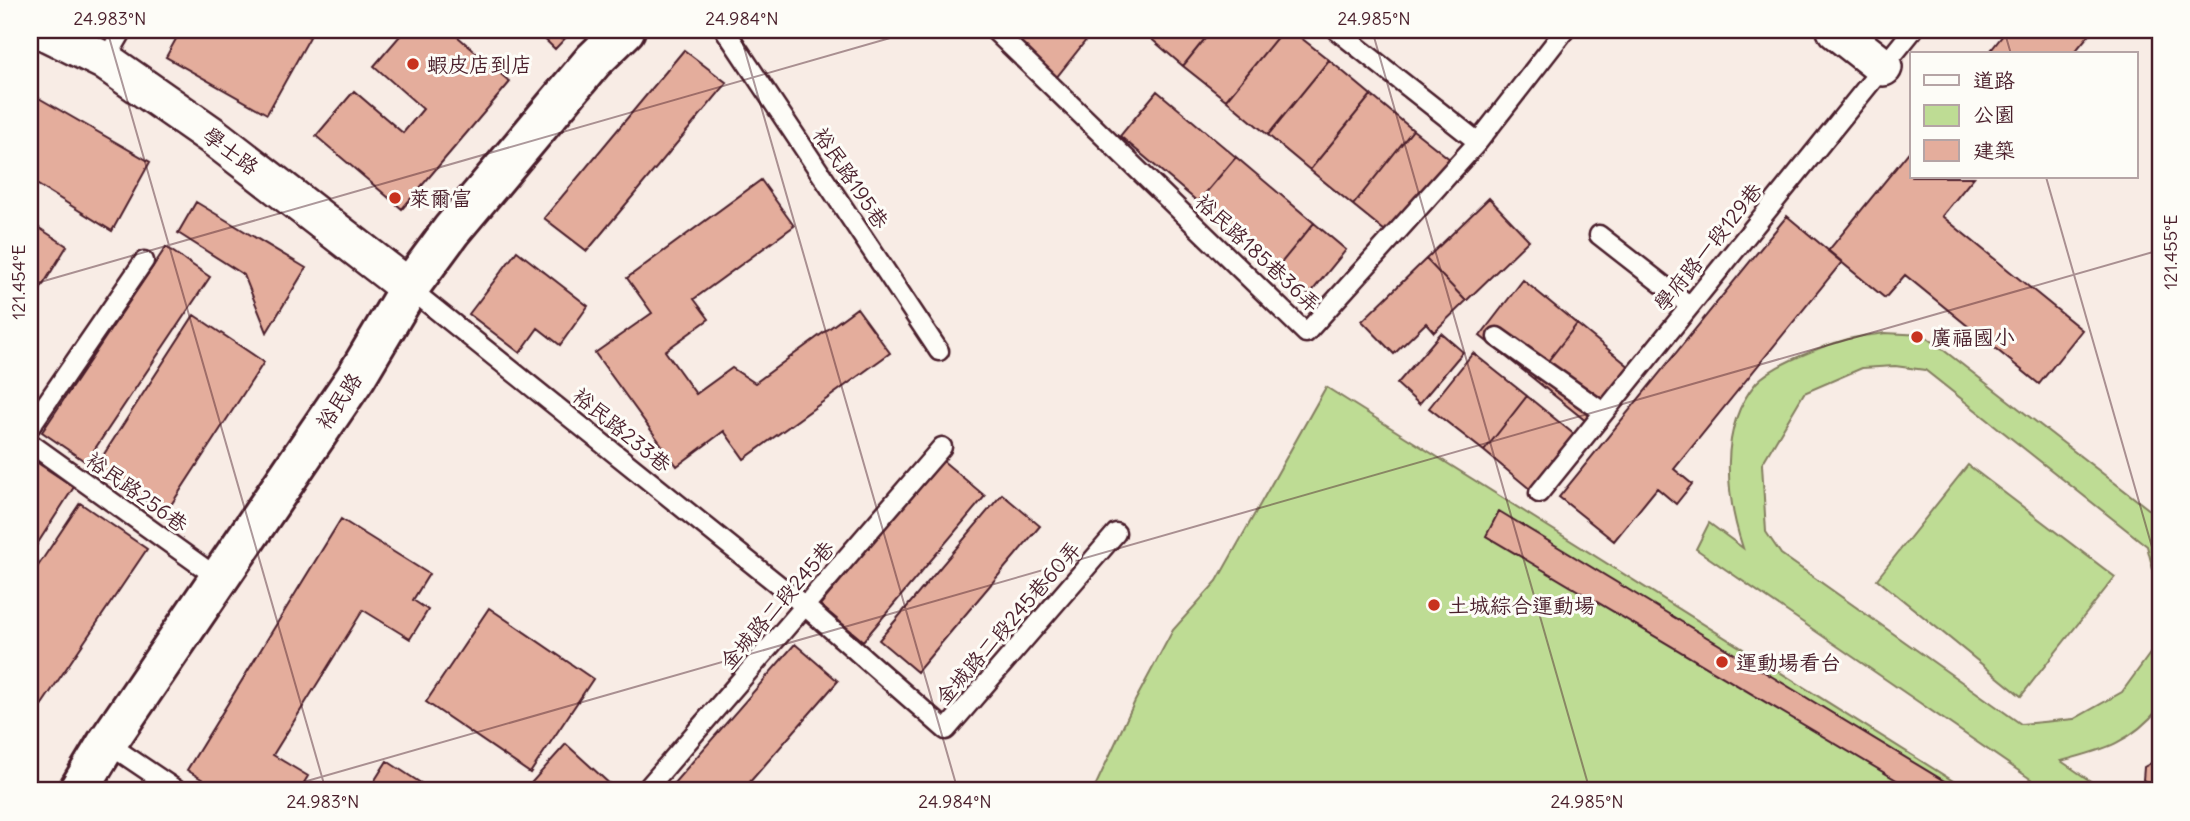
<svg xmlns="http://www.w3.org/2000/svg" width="2190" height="821" viewBox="0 0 2190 821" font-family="Delius,'LXGW WenKai TC',sans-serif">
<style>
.green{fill:#bedc94;stroke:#847e60;stroke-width:2;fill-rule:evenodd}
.building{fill:#e4ad9c;stroke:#4a1f2b;stroke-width:2}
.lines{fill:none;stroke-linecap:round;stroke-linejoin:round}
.service-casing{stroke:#4a1f2b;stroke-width:23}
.minor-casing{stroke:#4a1f2b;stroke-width:42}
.tertiary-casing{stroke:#4a1f2b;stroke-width:44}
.service{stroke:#fdfcf7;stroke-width:18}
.minor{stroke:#fdfcf7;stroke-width:37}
.tertiary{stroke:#fdfcf7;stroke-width:38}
.ticks{fill:none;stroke:#4a1f2b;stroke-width:2;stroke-opacity:0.45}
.poi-dot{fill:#c8321e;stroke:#fdfcf7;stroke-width:2.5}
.labels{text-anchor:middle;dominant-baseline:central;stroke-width:6;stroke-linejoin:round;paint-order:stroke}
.poi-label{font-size:21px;fill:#4a1f2b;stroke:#fdfcf7;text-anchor:start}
.street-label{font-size:21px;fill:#4a1f2b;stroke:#fdfcf7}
.neatline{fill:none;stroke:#4a1f2b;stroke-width:2.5}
.ticks-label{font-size:18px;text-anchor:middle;fill:#4a1f2b}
</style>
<rect width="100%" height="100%" fill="#f8ece5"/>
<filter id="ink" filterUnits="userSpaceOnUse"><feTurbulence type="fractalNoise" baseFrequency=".0143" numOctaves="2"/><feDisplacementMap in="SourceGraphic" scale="14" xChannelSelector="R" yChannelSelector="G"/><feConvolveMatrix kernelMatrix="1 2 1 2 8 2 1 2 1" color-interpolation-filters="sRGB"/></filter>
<g filter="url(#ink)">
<path class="green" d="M 1885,333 L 1924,335 L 2160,518 L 2160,707 C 2131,743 2103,750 2061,761 L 2105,791 L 2048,791 L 1696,549 L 1709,523 L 1743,548 C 1726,497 1718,428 1756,383 C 1773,364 1823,346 1848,339 C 1860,336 1873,335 1885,333 ZM 1895,366 L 1925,370 L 2147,546 L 2159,593 L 2154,648 L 2122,692 L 2074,719 L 2021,724 L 1781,554 L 1766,532 L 1762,464 L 1804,393 L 1862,368 Z
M 1326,387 L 1969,791 L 1093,791 L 1135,701 L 1173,630 L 1217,581 Z
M 1968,465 L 2115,577 L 2021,696 L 1877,579 Z"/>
<path class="building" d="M 181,30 L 297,30 L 310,37 L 267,114 L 166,57 Z
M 405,30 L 450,30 L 510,82 L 402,209 L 316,136 L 354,91 L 403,133 L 423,109 L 374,66 Z
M 535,30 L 573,30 L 555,49 Z
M 1012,30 L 1094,30 L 1052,83 L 1002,42 Z
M 1141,30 L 1212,30 L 1183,66 Z
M 1212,30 L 1283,30 L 1226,100 L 1183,66 Z
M 1283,30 L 1291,30 L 1329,60 L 1268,135 L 1226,100 Z
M 2007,30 L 2093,30 L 2073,54 L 1988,54 Z
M 684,50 L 727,83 L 587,251 L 544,218 Z
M 1329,60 L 1371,95 L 1310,170 L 1268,135 Z
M 1157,91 L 1236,157 L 1198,202 L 1120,136 Z
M 30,93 L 150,162 L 112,231 L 30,180 Z
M 1371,95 L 1413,130 L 1353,205 L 1310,170 Z
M 1413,130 L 1456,164 L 1395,239 L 1353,205 Z
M 1912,148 L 1912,177 L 1974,177 L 1942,216 L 2082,330 L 2039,384 L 1905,275 L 1885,298 L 1828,251 Z
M 1236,157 L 1314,223 L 1277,268 L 1198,202 Z
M 761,180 L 794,226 L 694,299 L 709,319 L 665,351 L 696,394 L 732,368 L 755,383 L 857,308 L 890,353 L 744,459 L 724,431 L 677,466 L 595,353 L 652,313 L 627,278 Z
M 1489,198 L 1529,240 L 1466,301 L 1426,259 Z
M 196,202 L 306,268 L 267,332 L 244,275 L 178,233 Z
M 1787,216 L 1842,262 L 1674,469 L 1692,484 L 1676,504 L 1657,488 L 1614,541 L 1559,497 Z
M 30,222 L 67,246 L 30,306 Z
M 1314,223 L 1346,250 L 1309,295 L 1277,268 Z
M 166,247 L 210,277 L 86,462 L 42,432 Z
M 517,251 L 588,306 L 560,345 L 538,328 L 520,353 L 469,314 Z
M 1426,259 L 1466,301 L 1434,332 L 1426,323 L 1394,354 L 1362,321 Z
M 1523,280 L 1577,324 L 1534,379 L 1480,336 Z
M 194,315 L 264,362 L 165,514 L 95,468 Z
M 1577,324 L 1631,368 L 1587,422 L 1534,379 Z
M 1441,333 L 1463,352 L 1419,404 L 1397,384 Z
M 1473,353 L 1527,396 L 1484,451 L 1429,408 Z
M 1527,396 L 1581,440 L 1537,495 L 1484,451 Z
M 30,458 L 74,487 L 30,555 Z
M 942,460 L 985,496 L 863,641 L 820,605 Z
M 1002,494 L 1040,526 L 917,672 L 879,640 Z
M 80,503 L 147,549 L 30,722 L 30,578 Z
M 1499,511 L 1954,787 L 1952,791 L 1915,791 L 1486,536 Z
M 341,519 L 429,574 L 413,600 L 428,610 L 410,639 L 363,610 L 273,755 L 308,776 L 299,791 L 221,791 L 187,770 Z
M 489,608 L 593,679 L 530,773 L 426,702 Z
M 795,644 L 838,681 L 742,791 L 667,791 Z
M 566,744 L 613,787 L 610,791 L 524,791 Z
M 387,761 L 433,791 L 368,791 Z
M 2153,762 L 2160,762 L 2160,791 L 2142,791 L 2149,783 L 2143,780 L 2144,767 Z"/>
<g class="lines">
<g class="service-casing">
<path id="service" d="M 725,30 L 939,351
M 994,30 L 1306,333 L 1478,142 L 1565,30
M 1336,30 L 1478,142
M 105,61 L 123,30
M 1599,235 L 1690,306
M 409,288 L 806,607 L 946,730 L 1116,533
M 1497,337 L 1603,412
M 30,427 L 144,261
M 30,443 L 218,578
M 1539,493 L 1913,30
M 107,743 L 178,791
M 645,791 L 942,447"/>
</g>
<g class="minor-casing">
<path id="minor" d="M 42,30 L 105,61 L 214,137 L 409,288
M 1836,30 L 1883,67"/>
</g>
<g class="tertiary-casing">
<path id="tertiary" d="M 78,791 L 107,743 L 356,377 L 409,288 L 451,231 L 593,61 L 625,30"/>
</g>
<use href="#service" class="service"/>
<use href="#minor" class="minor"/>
<use href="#tertiary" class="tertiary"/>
</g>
</g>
<path class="ticks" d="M 107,30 L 326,791M 739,30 L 958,791M 1372,30 L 1590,791M 2004,30 L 2011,54M 2046,177 L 2160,575M 30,285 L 918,30M 272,791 L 2160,250"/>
<g class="poi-dot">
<circle cx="413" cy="64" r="7"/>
<circle cx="395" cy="198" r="7"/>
<circle cx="1917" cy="337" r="7"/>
<circle cx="1434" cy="605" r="7"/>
<circle cx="1722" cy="662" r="7"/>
</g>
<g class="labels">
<g class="poi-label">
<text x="427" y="64">蝦皮店到店</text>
<text x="409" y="198">萊爾富</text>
<text x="1931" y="337">廣福國小</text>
<text x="1448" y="605">土城綜合運動場</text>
<text x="1736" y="662">運動場看台</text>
</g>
<g class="street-label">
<text transform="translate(231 151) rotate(37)">學士路</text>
<text transform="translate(851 178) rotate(56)">裕民路195巷</text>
<text transform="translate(1708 247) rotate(-51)">學府路一段129巷</text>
<text transform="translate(1258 253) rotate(43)">裕民路185巷36弄</text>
<text transform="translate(339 401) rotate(-56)">裕民路</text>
<text transform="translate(622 430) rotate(39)">裕民路233巷</text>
<text transform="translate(137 492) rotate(36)">裕民路256巷</text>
<text transform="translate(777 605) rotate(-49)">金城路二段245巷</text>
<text transform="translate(1008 623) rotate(-49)">金城路二段245巷60弄</text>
</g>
</g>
<rect width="2190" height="821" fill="none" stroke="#fdfcf7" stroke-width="77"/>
<rect x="1910" y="52" width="228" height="126" fill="#fdfcf7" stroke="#b5a4a5" stroke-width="2"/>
<rect x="1924" y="75" width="35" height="10" fill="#fdfcf7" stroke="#b5a4a5" stroke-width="2"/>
<text x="1973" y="88" font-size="21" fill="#4a1f2b">道路</text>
<rect x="1924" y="105" width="35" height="21" fill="#bedc94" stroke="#b5a4a5" stroke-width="2"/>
<text x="1973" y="122" font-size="21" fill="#4a1f2b">公園</text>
<rect x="1924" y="140" width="35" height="21" fill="#e4ad9c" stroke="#b5a4a5" stroke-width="2"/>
<text x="1973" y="158" font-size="21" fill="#4a1f2b">建築</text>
<rect x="38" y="38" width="2114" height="744" class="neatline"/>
<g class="ticks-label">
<text x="110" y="25">24.983°N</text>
<text x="742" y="25">24.984°N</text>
<text x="1374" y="25">24.985°N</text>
<text transform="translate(2171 252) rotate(-90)" y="6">121.455°E</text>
<text transform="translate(19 282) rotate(-90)" y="6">121.454°E</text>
<text x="323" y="808">24.983°N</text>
<text x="955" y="808">24.984°N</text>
<text x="1587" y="808">24.985°N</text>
</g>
</svg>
